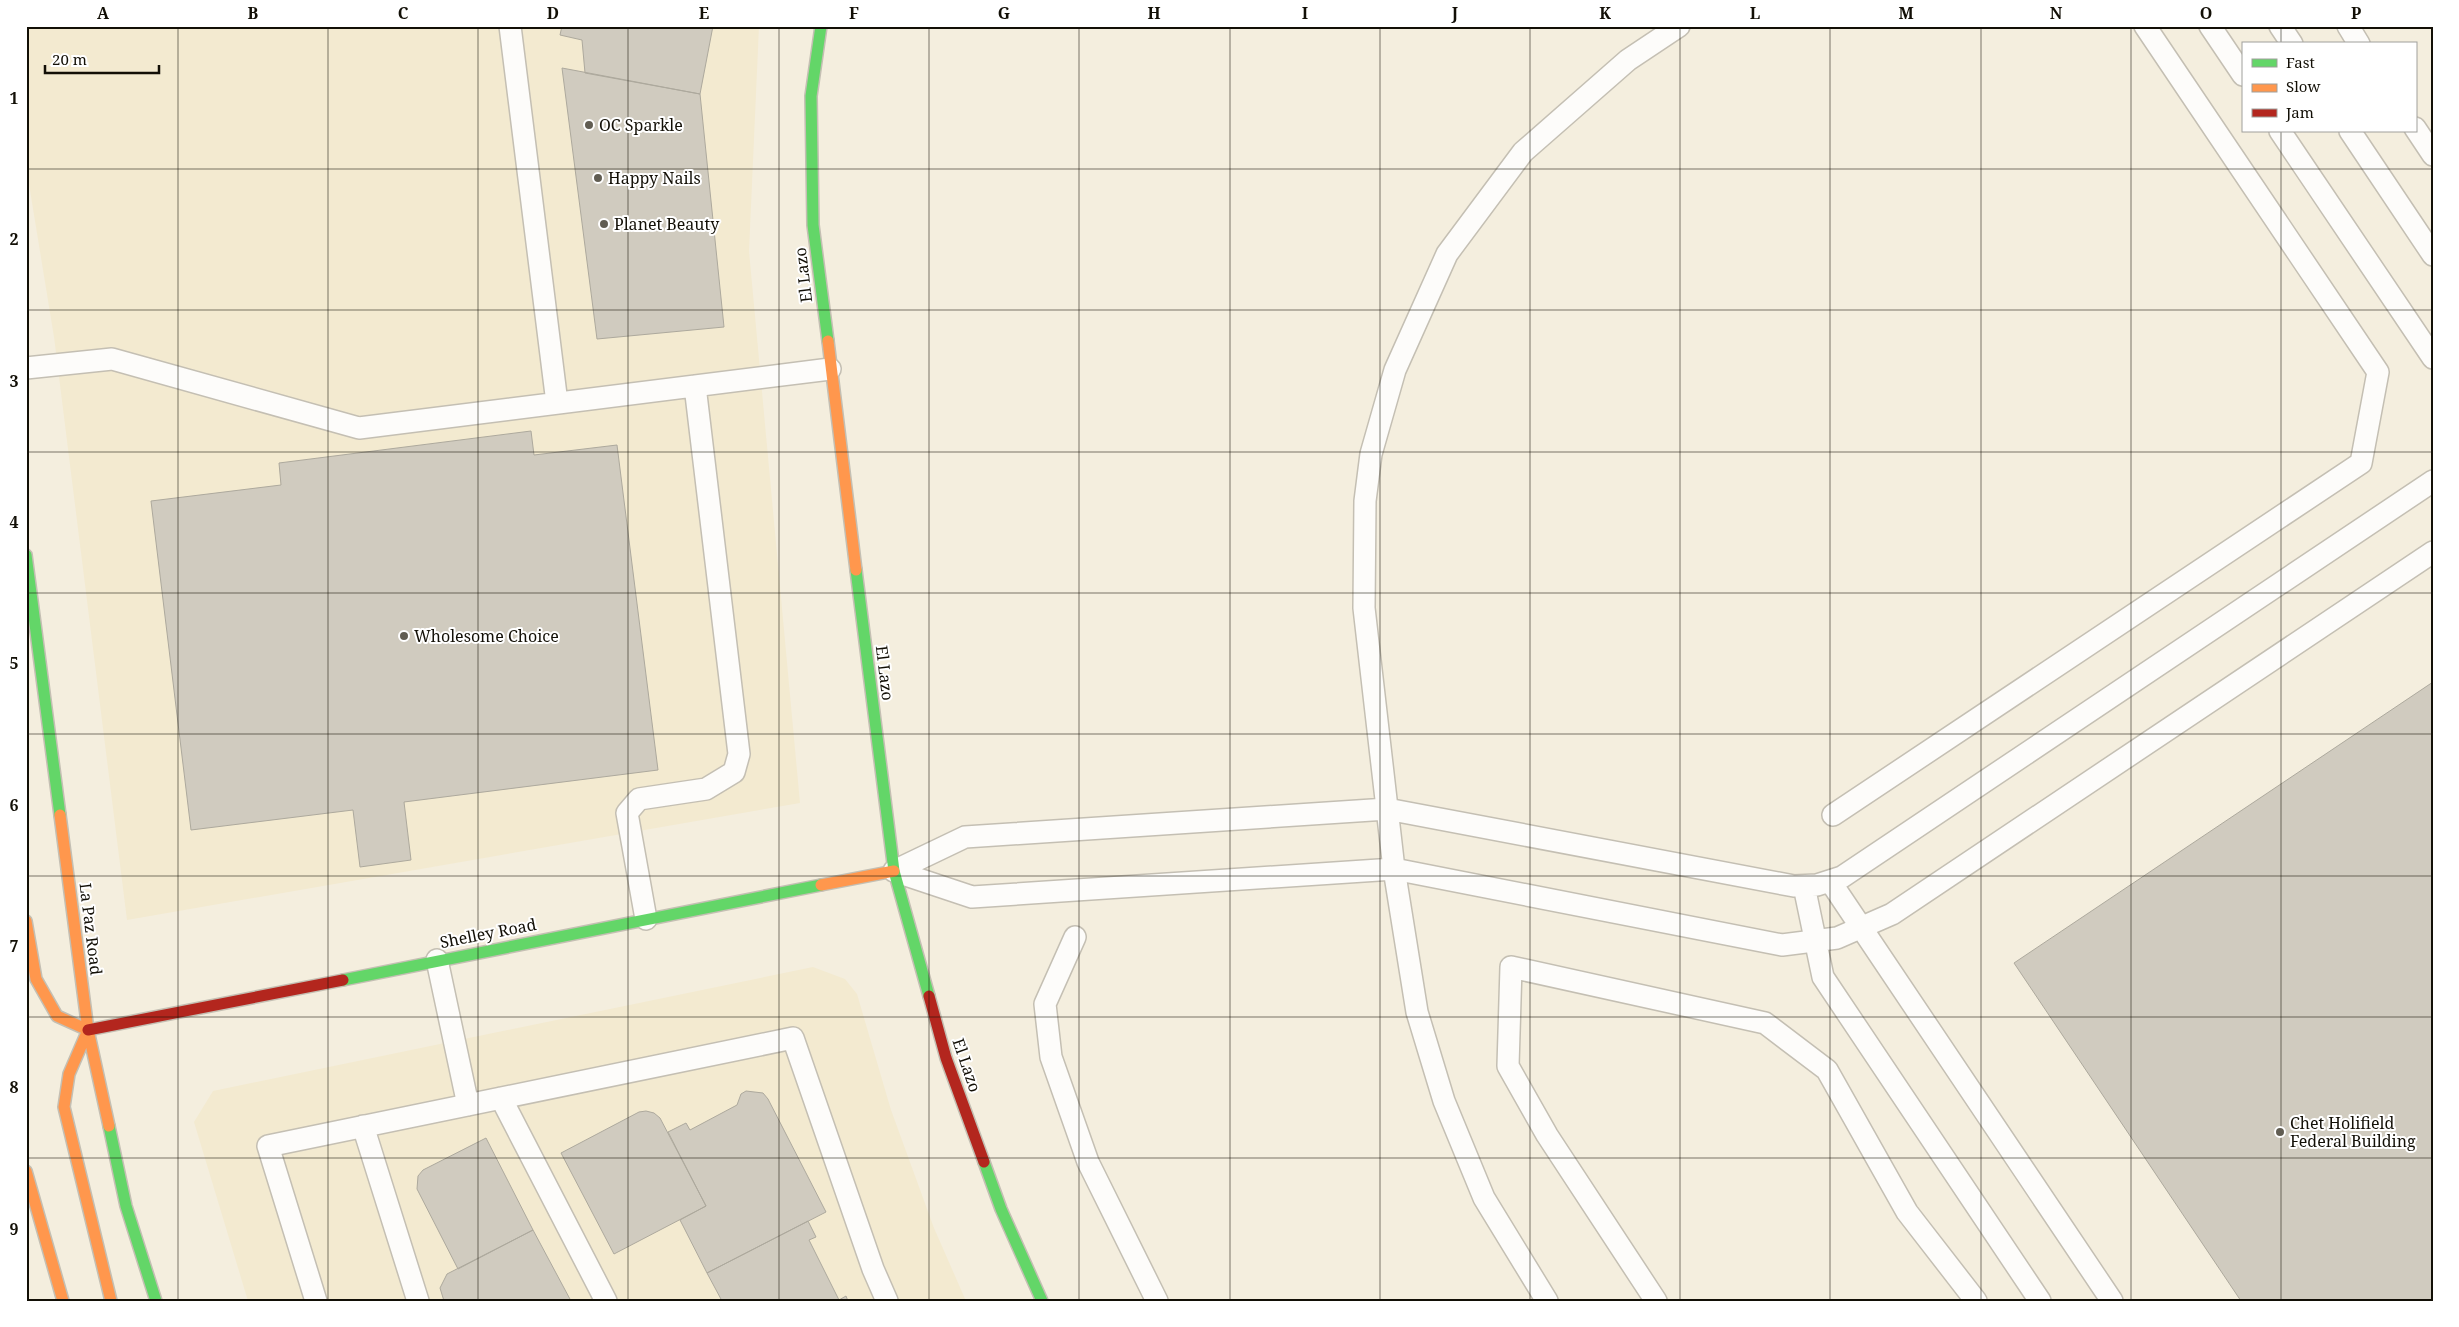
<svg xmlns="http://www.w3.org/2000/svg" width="2459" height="1327" viewBox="0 0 2459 1327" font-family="'Noto Serif',serif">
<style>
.built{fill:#f3ead0}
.building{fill:#d0cbbf;stroke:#ada99d}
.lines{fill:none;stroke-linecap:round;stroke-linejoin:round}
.lane-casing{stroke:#c4bfb3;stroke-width:24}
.fast-casing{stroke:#c4bfb3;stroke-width:14}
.slow-casing{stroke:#c4bfb3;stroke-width:14}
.jam-casing{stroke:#c4bfb3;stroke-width:14}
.lane{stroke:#fdfcfa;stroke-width:21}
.fast{stroke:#63d668;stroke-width:11}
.slow{stroke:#ff974d;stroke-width:11}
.jam{stroke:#b3261e;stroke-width:11}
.grid{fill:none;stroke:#120f06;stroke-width:1;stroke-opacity:0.55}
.poi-dot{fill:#615d52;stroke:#fff;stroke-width:2}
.labels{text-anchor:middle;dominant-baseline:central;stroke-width:4;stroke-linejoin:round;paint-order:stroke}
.poi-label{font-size:16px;fill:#120f06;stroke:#fff;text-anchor:start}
.street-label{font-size:16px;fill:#120f06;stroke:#fff}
.neatline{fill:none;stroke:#120f06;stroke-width:2}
.grid-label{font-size:16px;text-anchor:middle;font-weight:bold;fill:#120f06}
</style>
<rect width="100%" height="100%" fill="#f4eede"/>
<path class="built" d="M 26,26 L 759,26 L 749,251 L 800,803 L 127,920 L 54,337 L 26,166 Z
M 813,967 L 845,979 L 857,994 L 891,1110 L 934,1228 L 966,1301 L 248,1301 L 194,1122 L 213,1091 Z"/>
<path class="building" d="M 562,26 L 713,26 L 700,94 L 585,73 L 582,40 L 560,35 Z
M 562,68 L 700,94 L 724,327 L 597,339 Z
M 531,431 L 534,455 L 617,445 L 658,770 L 404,802 L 411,860 L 360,867 L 353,810 L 191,830 L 151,501 L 281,485 L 279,463 Z
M 2433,682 L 2433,1301 L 2241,1301 L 2014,963 Z
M 746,1091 L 763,1093 L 768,1099 L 826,1212 L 707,1273 L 680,1220 L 706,1206 L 668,1132 L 686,1123 L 690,1130 L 737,1105 L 741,1094 Z
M 646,1111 L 654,1113 L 660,1118 L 706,1206 L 614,1254 L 561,1153 L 639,1112 Z
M 486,1138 L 533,1230 L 458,1269 L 417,1189 L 418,1176 L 423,1170 Z
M 808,1221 L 816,1237 L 809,1240 L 839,1300 L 846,1296 L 848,1301 L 722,1301 L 707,1273 Z
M 533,1230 L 571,1301 L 444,1301 L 440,1288 L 447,1274 Z"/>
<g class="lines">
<g class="lane-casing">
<path id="lane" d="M 510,26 L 557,403
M 2210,26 L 2243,75
M 2280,26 L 2292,44
M 2348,26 L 2359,44
M 2415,128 L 2433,155
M 2280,131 L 2433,358
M 2350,131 L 2433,255
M 26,368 L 112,359 L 359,428 L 830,369
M 1833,815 L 2361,463 L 2378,372 L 2145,26
M 894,871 L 965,837 L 1387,809 L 1794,886 L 1817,885 L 1842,877 L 2433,481
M 894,871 L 972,897 L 1394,869 L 1782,945 L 1837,938 L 1892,914 L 2433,552
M 1830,881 L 2112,1301
M 1804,886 L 1823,977 L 2040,1301
M 646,919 L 627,813 L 639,799 L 706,789 L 734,772 L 739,754 L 695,386
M 1075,937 L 1045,1004 L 1051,1057 L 1088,1162 L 1157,1301
M 437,960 L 468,1105
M 501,1098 L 606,1301
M 363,1126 L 418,1301
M 316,1301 L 268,1146 L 793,1038 L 873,1269 L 887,1301
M 1547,1301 L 1484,1198 L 1444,1101 L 1417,1012 L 1394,869 L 1364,608 L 1365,501 L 1371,454 L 1395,370 L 1447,254 L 1523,152 L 1628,60 L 1679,26
M 1656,1301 L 1547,1135 L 1508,1066 L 1511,967 L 1765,1023 L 1827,1070 L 1907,1212 L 1976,1301"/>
</g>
<g class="fast-casing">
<path id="fast" d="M 821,26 L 811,96 L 813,225 L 828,341
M 26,555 L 60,815
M 856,570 L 894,871 L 929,996
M 343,980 L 821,885
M 109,1126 L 126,1206 L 156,1301
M 984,1162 L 1001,1209 L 1042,1301"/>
</g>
<g class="slow-casing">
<path id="slow" d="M 828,341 L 856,570
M 60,815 L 88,1030 L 109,1126
M 821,885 L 894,871
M 26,921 L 36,979 L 57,1016 L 88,1030 L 69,1074 L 64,1107 L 111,1301
M 26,1171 L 63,1301"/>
</g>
<g class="jam-casing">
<path id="jam" d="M 929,996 L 946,1058 L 984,1162
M 88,1030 L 343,980"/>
</g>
<use href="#lane" class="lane"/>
<use href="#fast" class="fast"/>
<use href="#slow" class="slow"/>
<use href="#jam" class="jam"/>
</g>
<path class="grid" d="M 178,26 L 178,1301M 328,26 L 328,1301M 478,26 L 478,1301M 628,26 L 628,1301M 779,26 L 779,1301M 929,26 L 929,1301M 1079,26 L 1079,1301M 1230,26 L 1230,1301M 1380,26 L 1380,1301M 1530,26 L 1530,1301M 1680,26 L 1680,1301M 1830,26 L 1830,1301M 1981,26 L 1981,1301M 2131,26 L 2131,1301M 2281,26 L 2281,44M 2281,131 L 2281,1301M 26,169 L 2433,169M 26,310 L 2433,310M 26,452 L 2433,452M 26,593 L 2433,593M 26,734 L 2433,734M 26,876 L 2433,876M 26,1017 L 2433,1017M 26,1158 L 2433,1158"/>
<g class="poi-dot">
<circle cx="589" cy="125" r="5"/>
<circle cx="598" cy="178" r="5"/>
<circle cx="604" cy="224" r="5"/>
<circle cx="404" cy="636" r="5"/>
<circle cx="2280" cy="1132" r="5"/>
</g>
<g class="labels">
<g class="poi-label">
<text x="599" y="125">OC Sparkle</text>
<text x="608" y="178">Happy Nails</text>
<text x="614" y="224">Planet Beauty</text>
<text x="414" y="636">Wholesome Choice</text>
<text x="2290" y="1123">Chet Holifield<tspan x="2290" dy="18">Federal Building</tspan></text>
</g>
<g class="street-label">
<text transform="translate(803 275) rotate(-97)">El Lazo</text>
<text transform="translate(885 673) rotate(83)">El Lazo</text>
<text transform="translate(91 929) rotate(83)">La Paz Road</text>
<text transform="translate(488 933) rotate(-11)">Shelley Road</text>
<text transform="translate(967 1065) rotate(71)">El Lazo</text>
</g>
</g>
<rect width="2459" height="1327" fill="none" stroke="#ffffff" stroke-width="55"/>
<rect x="2242" y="42" width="175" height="90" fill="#ffffff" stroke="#a09f9b"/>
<rect x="2252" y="59" width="25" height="8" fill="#63d668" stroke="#a09f9b"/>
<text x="2286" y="68" font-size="15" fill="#120f06">Fast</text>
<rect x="2252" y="84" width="25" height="8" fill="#ff974d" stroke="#a09f9b"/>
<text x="2286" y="92" font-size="15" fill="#120f06">Slow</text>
<rect x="2252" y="109" width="25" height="8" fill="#b3261e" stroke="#a09f9b"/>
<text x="2286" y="118" font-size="15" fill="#120f06">Jam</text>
<path d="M45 65v8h114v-8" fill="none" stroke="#120f06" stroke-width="2.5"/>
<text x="52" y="65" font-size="15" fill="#120f06" stroke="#ffffff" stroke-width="4" paint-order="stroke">20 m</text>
<rect x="28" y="28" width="2404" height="1272" class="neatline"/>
<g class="grid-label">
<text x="103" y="19">A</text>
<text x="253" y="19">B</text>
<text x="403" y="19">C</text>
<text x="553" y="19">D</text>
<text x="704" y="19">E</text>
<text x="854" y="19">F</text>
<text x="1004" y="19">G</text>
<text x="1154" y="19">H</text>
<text x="1305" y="19">I</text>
<text x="1455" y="19">J</text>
<text x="1605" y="19">K</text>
<text x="1755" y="19">L</text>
<text x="1906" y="19">M</text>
<text x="2056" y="19">N</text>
<text x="2206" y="19">O</text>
<text x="2356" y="19">P</text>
<text x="14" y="104">1</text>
<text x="14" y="245">2</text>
<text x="14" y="387">3</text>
<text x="14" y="528">4</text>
<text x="14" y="669">5</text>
<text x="14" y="811">6</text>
<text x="14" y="952">7</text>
<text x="14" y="1093">8</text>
<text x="14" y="1235">9</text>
</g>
</svg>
